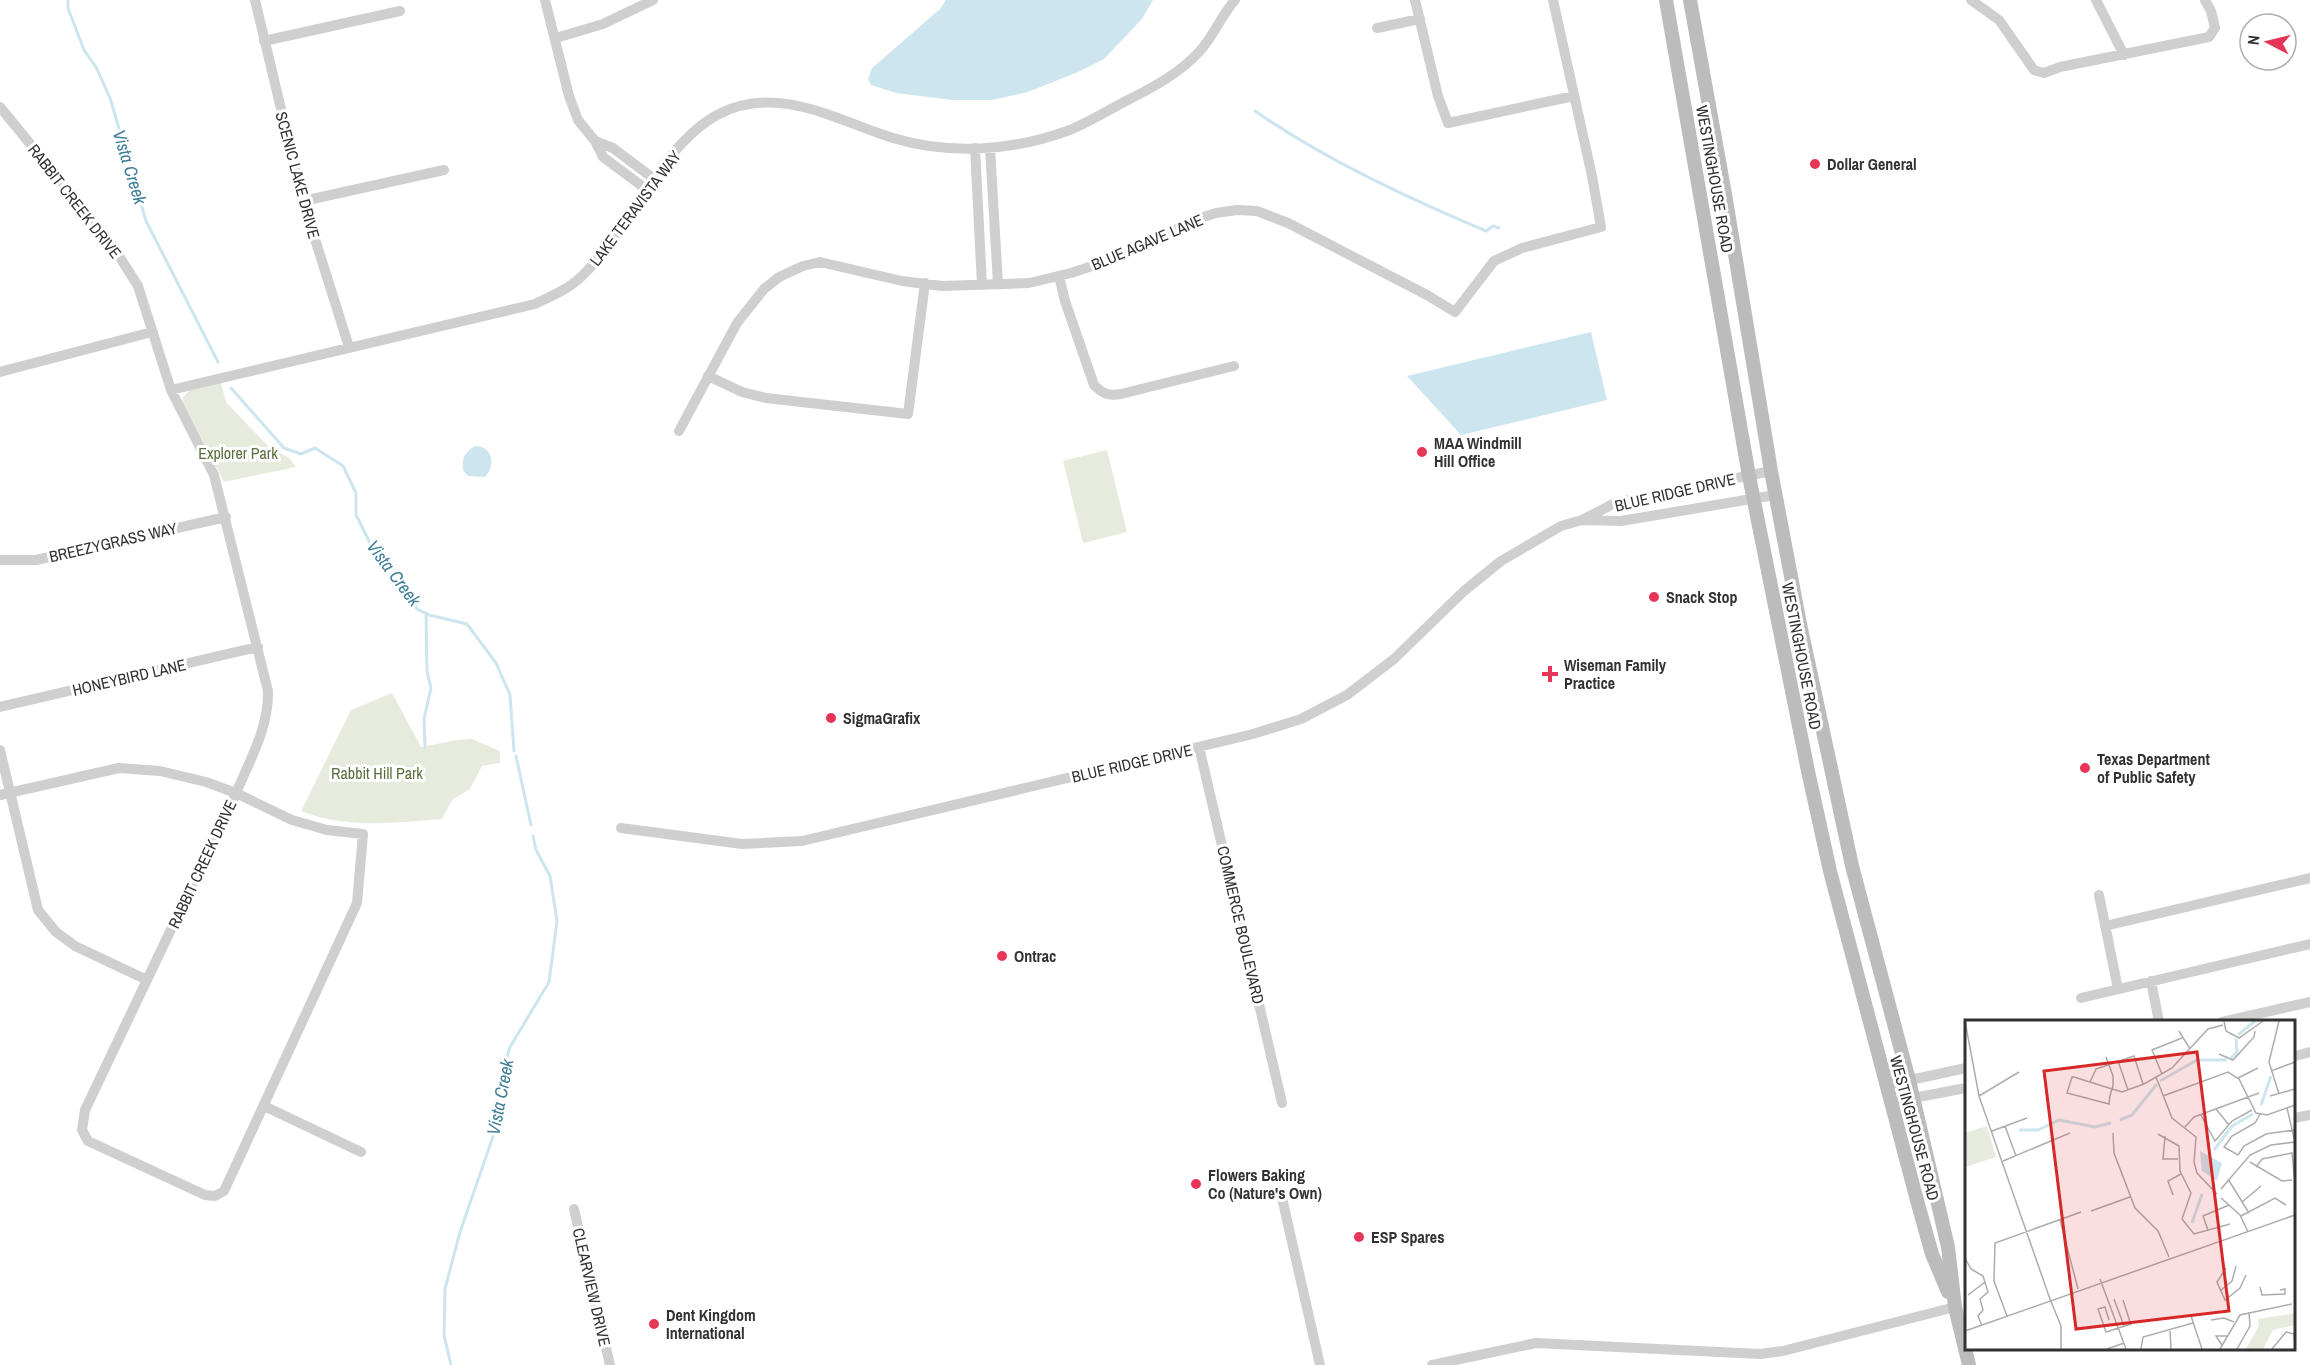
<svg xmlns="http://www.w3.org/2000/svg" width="2310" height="1365" viewBox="0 0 2310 1365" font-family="'Archivo Narrow',sans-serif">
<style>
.green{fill:#e6ebdd}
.water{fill:#cde5ee}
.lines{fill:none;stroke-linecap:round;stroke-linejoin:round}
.stream{stroke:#cde5ee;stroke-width:3}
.street{stroke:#cfcfcf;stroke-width:10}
.secondary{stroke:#bcbcbc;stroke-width:14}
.poi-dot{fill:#e73557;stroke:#fff;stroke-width:2}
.labels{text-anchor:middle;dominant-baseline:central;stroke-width:6;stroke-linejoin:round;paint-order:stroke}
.poi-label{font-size:16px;font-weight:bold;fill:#323232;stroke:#fff;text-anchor:start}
.street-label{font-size:16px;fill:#323232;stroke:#fff}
.park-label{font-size:16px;fill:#5a6f3e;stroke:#fff}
.water-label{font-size:18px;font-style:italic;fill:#3e7e96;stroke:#fff}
.inset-river{fill:none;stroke:#cde5ee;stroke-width:3}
.inset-road{fill:none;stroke:#adadad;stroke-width:1.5}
.view{fill:#d62828;fill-opacity:0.15;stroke:#d62828;stroke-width:3}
.inset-edge{fill:none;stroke:#323232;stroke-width:3}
</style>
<rect width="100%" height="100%" fill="#fff"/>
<path class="green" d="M 221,383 L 226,402 L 269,447 L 289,458 L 296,467 L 224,482 L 183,403 L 183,397 L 190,390 Z
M 1107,450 L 1127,532 L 1083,543 L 1063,461 Z
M 392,693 L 421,747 L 457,740 L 472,739 L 500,751 L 500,763 L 482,766 L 470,789 L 452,800 L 442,819 C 394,823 347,829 301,811 L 351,710 Z"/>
<path class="water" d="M 946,0 L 1153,0 L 1142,19 L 1104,59 L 1078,72 L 1028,92 L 992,100 L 952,100 L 896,93 L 871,85 L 868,79 L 872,68 L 940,9 Z
M 1591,332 L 1607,400 L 1461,435 L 1407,376 Z
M 475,446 C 493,446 496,465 485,477 L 468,476 L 463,470 C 462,458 464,453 475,446 Z"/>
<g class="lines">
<path class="stream" d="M 68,0 L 68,8 L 84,50 L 96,67 L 110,98 L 146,221 L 218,362
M 1255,111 C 1326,160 1406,197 1486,231 L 1493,226 L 1499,228
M 231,388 L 284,448 L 301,454 L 315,448 L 343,466 L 356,493 L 356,515 L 375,553 L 395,570 L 417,609 L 429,615 L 467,624 L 496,663 L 510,695 L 514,751
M 425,748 L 424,719 L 431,688 L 427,671 L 426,613
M 516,756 L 531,825
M 451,1365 L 444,1335 L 445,1289 L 460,1232 L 497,1125 L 500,1079 L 510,1047 L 549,982 L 557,921 L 550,876 L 536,850 L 533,836"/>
<path class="street" d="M 255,0 L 303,201 L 349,347
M 545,0 L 569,96 L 578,120 L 595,141 L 603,157 L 646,189
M 1415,0 L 1438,96 L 1448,123 L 1574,96
M 1971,0 L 1999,20 L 2034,70 L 2044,73 L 2060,67 L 2209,37 L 2215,28 L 2211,11 L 2205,0
M 2096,0 L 2124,55
M 1377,28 L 1420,19
M 556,38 L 603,24 L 653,0
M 264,41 L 400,11
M 0,107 L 109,240 L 138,286 L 171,390 L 214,475 L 268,691 C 269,727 250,760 236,793 L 85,1110 L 82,1130 L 88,1141 L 205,1195 L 215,1196 L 224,1191 L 357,903 L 363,834 L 327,830 L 292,820 L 236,793 L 206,782 L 160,771 L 119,768 L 0,795
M 595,141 L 613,148 L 654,179
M 975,148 L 982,285
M 990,148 L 998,284
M 303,201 L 444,170
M 1059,276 L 1065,301 L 1094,385 C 1103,394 1108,396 1121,394 L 1234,366
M 0,372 L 152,332
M 708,376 L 742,392 L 766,398 L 908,414 L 925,283
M 171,390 L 535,304 C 551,296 569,289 582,276 C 628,232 661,144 719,114 C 778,84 836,120 893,138 C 949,155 1012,151 1067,131 C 1086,124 1105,112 1124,102 C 1150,89 1179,74 1199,52 C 1213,37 1221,16 1235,0
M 679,431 L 737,323 L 764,289 L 779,277 L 803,266 L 820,262 L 902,281 L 942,286 L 1029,283 L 1071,273 L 1119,257 L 1197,219 L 1216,213 L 1237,210 L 1257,211 L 1288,223 L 1427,295 L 1455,312 L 1494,261 L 1522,248 L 1601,227 L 1592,176 L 1553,0
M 1582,520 L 1621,521 L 1775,495
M 0,560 L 36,560 L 226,517
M 0,707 L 258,647
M 1199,747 L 1282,1103
M 0,750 L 38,910 L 56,932 L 75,946 L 147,980
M 621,828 L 742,844 L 802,841 L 1253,734 L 1301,719 L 1347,695 L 1394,659 L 1464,591 L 1501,561 L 1561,526 L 1582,520 L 1615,503 L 1771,471
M 2099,895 L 2118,989
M 2105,926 L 2310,878
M 2151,981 L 2159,1022
M 2081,998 L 2310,944
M 2222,1022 L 2310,1002
M 2295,1056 L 2310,1052
M 1887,1085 L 1966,1068
M 1892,1102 L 1966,1088
M 264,1106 L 361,1152
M 2294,1118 L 2310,1115
M 1282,1198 L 1320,1365
M 574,1209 L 610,1365
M 1432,1365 L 1536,1343 L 1760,1354 L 1783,1351 L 1955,1307"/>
<path class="secondary" d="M 1666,0 L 1749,476 L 1808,771 L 1830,871 L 1918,1204 L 1932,1254 L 1948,1292
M 1690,0 L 1725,194 L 1771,471 L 1800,624 L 1852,866 L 1909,1080 L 1948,1247 L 1955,1307 L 1969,1365"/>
</g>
<g class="poi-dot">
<circle cx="1815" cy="164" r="6"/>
<circle cx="1422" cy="452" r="6"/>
<circle cx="1654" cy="597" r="6"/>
<path d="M1547 665h6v6h6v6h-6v6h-6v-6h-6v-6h6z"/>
<circle cx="831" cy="718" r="6"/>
<circle cx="2085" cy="768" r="6"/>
<circle cx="1002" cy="956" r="6"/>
<circle cx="1196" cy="1184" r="6"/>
<circle cx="1359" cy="1237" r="6"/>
<circle cx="654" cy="1324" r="6"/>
</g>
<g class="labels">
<g class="poi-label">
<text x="1827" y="164">Dollar General</text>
<text x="1434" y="443">MAA Windmill<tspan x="1434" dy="18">Hill Office</tspan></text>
<text x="1666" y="597">Snack Stop</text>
<text x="1564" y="665">Wiseman Family<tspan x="1564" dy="18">Practice</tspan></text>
<text x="843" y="718">SigmaGrafix</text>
<text x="2097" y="759">Texas Department<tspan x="2097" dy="18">of Public Safety</tspan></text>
<text x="1014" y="956">Ontrac</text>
<text x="1208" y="1175">Flowers Baking<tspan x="1208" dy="18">Co (Nature's Own)</tspan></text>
<text x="1371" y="1237">ESP Spares</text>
<text x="666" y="1315">Dent Kingdom<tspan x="666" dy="18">International</tspan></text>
</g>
<g class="street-label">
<text transform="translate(298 175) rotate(75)">SCENIC LAKE DRIVE</text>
<text transform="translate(1715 179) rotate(80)">WESTINGHOUSE ROAD</text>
<text transform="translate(75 201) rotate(52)">RABBIT CREEK DRIVE</text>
<text transform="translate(635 208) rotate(-53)">LAKE TERAVISTA WAY</text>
<text transform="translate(1147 242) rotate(-23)">BLUE AGAVE LANE</text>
<text transform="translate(1675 492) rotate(-13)">BLUE RIDGE DRIVE</text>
<text transform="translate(113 542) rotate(-13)">BREEZYGRASS WAY</text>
<text transform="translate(1802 656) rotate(79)">WESTINGHOUSE ROAD</text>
<text transform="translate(129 677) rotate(-13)">HONEYBIRD LANE</text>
<text transform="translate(1132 763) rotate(-13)">BLUE RIDGE DRIVE</text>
<text transform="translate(202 864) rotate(-65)">RABBIT CREEK DRIVE</text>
<text transform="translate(1241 925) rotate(77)">COMMERCE BOULEVARD</text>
<text transform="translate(1915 1128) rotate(75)">WESTINGHOUSE ROAD</text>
<text transform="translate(592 1287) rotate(77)">CLEARVIEW DRIVE</text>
</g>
<g class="park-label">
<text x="238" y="453">Explorer Park</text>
<text x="377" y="773">Rabbit Hill Park</text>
</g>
<g class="water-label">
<text transform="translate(130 167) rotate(73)">Vista Creek</text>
<text transform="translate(394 573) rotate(53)">Vista Creek</text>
<text transform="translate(500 1097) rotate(-79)">Vista Creek</text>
</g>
</g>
<g transform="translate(1965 1020)">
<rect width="330" height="330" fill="#fff"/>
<path d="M 22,106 L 31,137 L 0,147 L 0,113 ZM 330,293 L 330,305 L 308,310 L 298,329 L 281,329 L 294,306 L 293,299 Z" fill="#e6ebdd"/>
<path d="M 235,131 L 257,143 L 252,161 L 237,151 Z" fill="#cde5ee"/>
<path class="inset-river" d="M 273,15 L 290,1M 266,38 L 272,32 L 271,19M 195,61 L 232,40 L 262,40M 296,85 L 306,56M 155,100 L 167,95 L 192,64M 54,110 L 73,110 L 94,100 L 130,107 L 146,103M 249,130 L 267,106 L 288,94M 227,203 L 237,174"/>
<path class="inset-road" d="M 0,1 L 14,76 L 85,279M 259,1 L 261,11 L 274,18 L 298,1M 214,11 L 225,29M 254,34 L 268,40 L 289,17 L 290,11M 141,37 L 148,56 L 148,66 L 147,69 L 145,76 L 144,84 L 102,73 L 107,57 L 109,57 L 147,69 L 157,72 L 179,64 L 207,48 L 243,9 L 258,5M 153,41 L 163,70M 306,51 L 330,42M 197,54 L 187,30 L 217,18M 191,57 L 207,98 L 231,117 L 229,142 L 232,153 L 252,174M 273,58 L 293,48M 125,62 L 131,49 L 169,36 L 178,64M 314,74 L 304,42 L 314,1M 14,76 L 54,52M 198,76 L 263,52 L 274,59 L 291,93 L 302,95 L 330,85M 305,76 L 330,69M 322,88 L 330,122M 251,89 L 264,105M 295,94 L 290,103 L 267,116 L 259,127 L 273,135 L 279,126 L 301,114 L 329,110M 236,95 L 250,121 L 267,101 L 287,90M 40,106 L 51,136M 220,107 L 229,97 L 294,73M 27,111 L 62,98M 148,113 L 149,133 L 170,188 L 193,211 L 204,237M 193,114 L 214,126 L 215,151 L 226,173 L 217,199 L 229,214 L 265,204M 200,116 L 198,139 L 213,139M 38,141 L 105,113M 285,142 L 317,161 L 327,160M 291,147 L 297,139 L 327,133 L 330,163M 263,159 L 284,193M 256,169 L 285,135 L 306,125 L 330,122M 208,175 L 203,161 L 216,154M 256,178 L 275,195 L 283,212M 277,182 L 296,166M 126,191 L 165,177M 276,196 L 310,178 L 321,185M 95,200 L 113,269M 243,210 L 238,196 L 264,185M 0,238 L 6,249 L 18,256 L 23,272 L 15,279 L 18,290 L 13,296 L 17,306M 261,248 L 252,262 L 260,280 L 275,268 L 281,255M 135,259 L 161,329M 295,267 L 297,275 L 320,274 L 320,269 L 315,270M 255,271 L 267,261 L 271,246M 3,275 L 20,262M 85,279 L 96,306 L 96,329M 149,279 L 159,306M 158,280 L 166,305M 42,296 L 29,261 L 30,223 L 116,192M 226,296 L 237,329M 144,300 L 140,287 L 133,289 L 141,312 L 166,304M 246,300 L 259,298 L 269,302M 0,311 L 330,195M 205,311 L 206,329M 257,325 L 251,316 L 262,316M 142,329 L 159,323M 176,329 L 178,317 L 228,303M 255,329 L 275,295 L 327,284M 272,329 L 285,306 L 284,292M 307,329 L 321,312 L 329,314 L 330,324"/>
<path class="view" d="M 232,32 L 264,291 L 111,309 L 79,51 Z"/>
<rect width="330" height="330" class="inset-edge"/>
</g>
<g transform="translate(2268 42) rotate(277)"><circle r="28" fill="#ffffff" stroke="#adadad" stroke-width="1.5"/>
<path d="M0-4.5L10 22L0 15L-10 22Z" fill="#e73557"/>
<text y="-9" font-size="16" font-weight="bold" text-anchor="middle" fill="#323232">N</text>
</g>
</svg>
